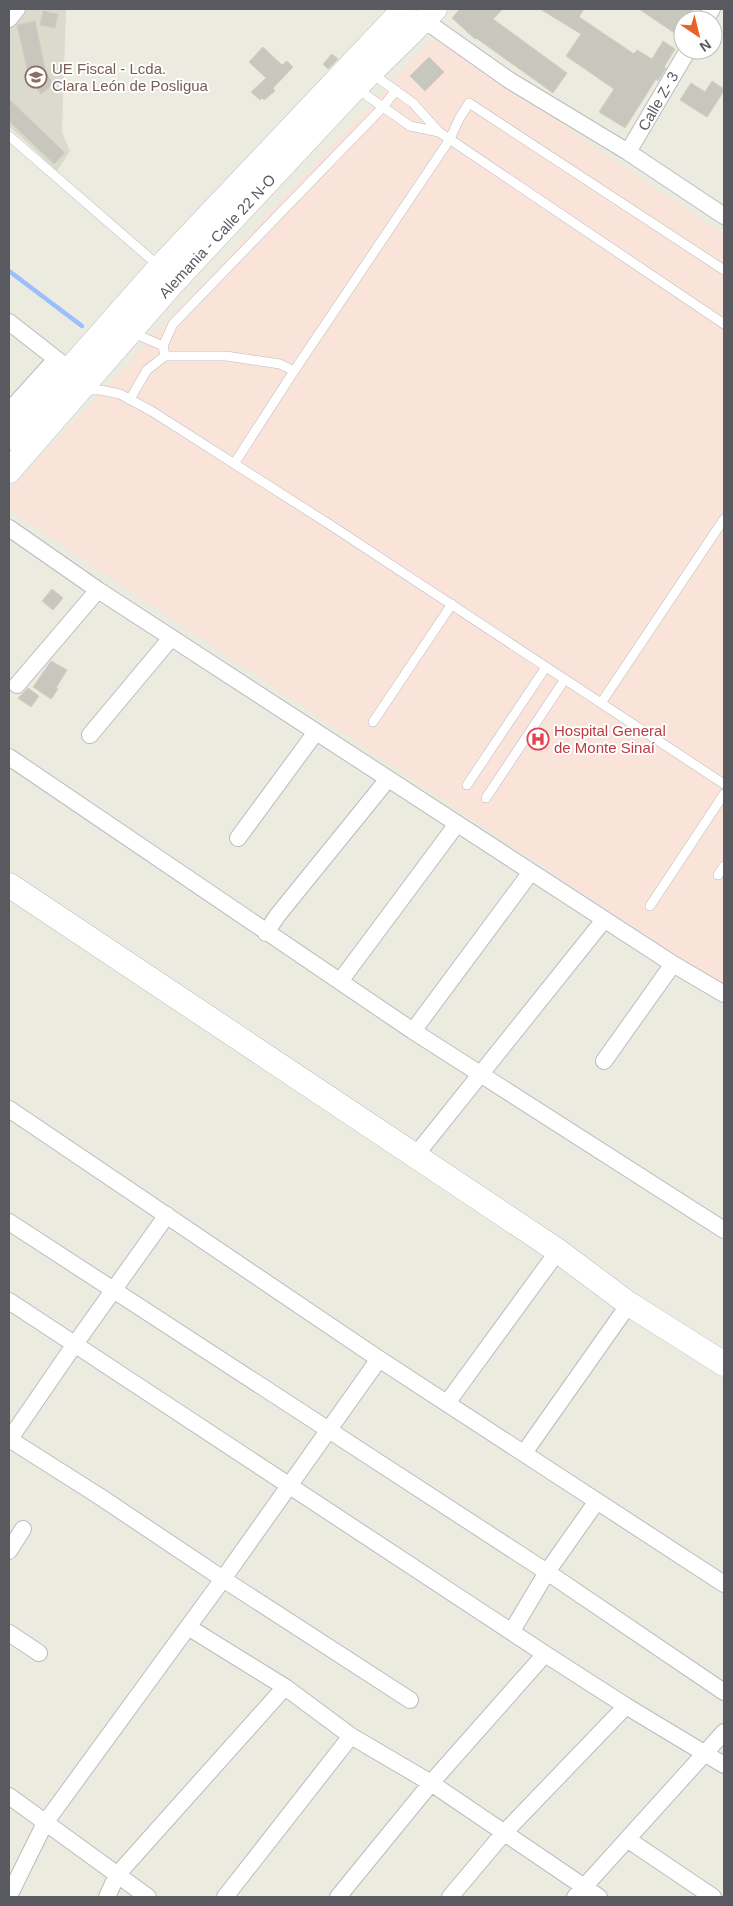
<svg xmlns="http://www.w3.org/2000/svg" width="733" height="1906" viewBox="0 0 733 1906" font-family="Arial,sans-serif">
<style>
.education{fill:#dbdbcd}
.medical{fill:#fae4d9}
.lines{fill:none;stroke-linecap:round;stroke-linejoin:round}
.stream{stroke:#9cbdfe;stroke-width:4.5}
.building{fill:#c8c7be;stroke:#d0cebe}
.lane-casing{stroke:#babbc1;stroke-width:10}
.street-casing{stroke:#babbc1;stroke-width:18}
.secondary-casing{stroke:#bcbdc5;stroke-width:25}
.lane{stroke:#fff;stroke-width:9}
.street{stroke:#fff;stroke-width:16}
.secondary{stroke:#fff;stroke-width:24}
.labels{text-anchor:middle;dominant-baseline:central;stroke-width:4;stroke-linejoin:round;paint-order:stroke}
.education-label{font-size:15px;fill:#785e54;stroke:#fff;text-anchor:start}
.street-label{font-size:15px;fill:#585a60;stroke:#fff}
.health-label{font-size:15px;fill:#be3a42;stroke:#fff;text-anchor:start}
</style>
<rect width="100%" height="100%" fill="#ebebdf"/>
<path class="education" d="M 26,9 L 66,9 L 62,132 L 70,151 L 57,171 L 9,126 L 9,28 Z"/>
<path class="medical" d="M 433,43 L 440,43 L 448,47 L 724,235 L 724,985 L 693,968 L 9,509 L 9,490 L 428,44 Z"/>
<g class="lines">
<path class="stream" d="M 9,271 L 82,326"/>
</g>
<path class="building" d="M 460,9 L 503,9 L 493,19 L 567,73 L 553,93 L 476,38 L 475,39 L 452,18 Z
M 540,9 L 584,9 L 579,17 L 634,54 L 637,50 L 652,59 L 663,41 L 675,49 L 664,67 L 666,68 L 658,81 L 656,79 L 625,128 L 599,112 L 614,89 L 566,56 L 581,34 Z
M 639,9 L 693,9 L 686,20 L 683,20 L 683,24 L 676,34 Z
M 43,11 L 58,14 L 55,28 L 40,25 Z
M 35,21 L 46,73 L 54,84 L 41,94 L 29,78 L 17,25 Z
M 263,47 L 282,65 L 287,61 L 293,67 L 273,88 L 275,91 L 264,100 L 262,98 L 260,100 L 251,92 L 266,78 L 249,62 Z
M 332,54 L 338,59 L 328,69 L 323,64 Z
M 429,57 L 444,72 L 425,91 L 410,76 Z
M 712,81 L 724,89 L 724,91 L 707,117 L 680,100 L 691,83 L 705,92 Z
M 9,99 L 65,153 L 54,164 L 9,121 Z
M 52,589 L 63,598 L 53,610 L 42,601 Z
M 51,661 L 67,670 L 56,688 L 58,689 L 51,699 L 33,687 Z
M 28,688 L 39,696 L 31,707 L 18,698 Z"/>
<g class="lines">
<g class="lane-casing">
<path id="lane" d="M 371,73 L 413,103 L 439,132 L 724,324
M 356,88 L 410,126 L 439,132
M 9,136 L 160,267
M 131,332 L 163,346
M 165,356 L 163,346 L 173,324 L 383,107 L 396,90
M 85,390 L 100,390 L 120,394 L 153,412 L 332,526 L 724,784
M 130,399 L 147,370 L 165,356 L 226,356 L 280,364 L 294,371
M 234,464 L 294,371 L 450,139 L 459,119 L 469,103 L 724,270
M 601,703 L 724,519
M 373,722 L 452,604
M 467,785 L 546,667
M 486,798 L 565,679
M 718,875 L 724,866
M 650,906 L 724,794"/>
</g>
<g class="street-casing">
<path id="street" d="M 9,19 L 17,9
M 424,20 L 509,80 L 628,152 L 724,216
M 705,20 L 712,9
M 628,152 L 688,50
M 9,322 L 69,369
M 9,411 L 56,359
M 9,528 L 98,590 L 673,964 L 724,994
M 17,685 L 98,590
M 90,735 L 171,638
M 9,757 L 413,1031 L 724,1230
M 238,838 L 316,732
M 266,933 L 277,916 L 388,779
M 341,980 L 457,824
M 413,1031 L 531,872
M 604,1061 L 673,964
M 9,1109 L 379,1359 L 724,1584
M 415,1156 L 604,920
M 9,1222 L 547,1572 L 724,1692
M 9,1301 L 545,1654 L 626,1706 L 724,1765
M 447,1403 L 558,1251
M 9,1439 L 99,1496 L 223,1579 L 410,1700
M 9,1440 L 75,1344 L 167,1215
M 524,1453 L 629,1304
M 9,1551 L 23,1529
M 188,1627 L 285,1687 L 351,1736 L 431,1783 L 599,1897
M 512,1631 L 547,1572 L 597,1501
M 9,1633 L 39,1653
M 9,1796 L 148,1897
M 627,1839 L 713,1897
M 9,1896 L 45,1823 L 223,1579 L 379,1359
M 107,1897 L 117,1875 L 285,1687
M 225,1897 L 351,1736
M 338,1897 L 431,1783 L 545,1654
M 450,1897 L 503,1834 L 626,1706
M 575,1897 L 724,1732"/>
</g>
<g class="secondary-casing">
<path id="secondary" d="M 9,438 L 160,267 L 404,9
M 9,471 L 170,286 L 356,87 L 435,9
M 9,885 L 558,1251 L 629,1304 L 724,1364"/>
</g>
<use href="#lane" class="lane"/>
<use href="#street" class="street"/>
<use href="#secondary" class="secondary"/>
</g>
<defs>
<g id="school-ring" transform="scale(1.125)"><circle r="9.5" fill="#fff" stroke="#8d6e63" stroke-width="1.5"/><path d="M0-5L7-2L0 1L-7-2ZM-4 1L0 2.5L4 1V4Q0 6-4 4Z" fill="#8d6e63"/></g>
<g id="hospital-ring" transform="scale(1.125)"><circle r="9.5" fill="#fff" stroke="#e0444e" stroke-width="1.5"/><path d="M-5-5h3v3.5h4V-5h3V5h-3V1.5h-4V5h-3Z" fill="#e0444e"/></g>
</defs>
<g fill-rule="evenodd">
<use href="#school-ring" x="36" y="77"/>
<use href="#hospital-ring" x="538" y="739"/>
</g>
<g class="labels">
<g class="education-label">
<text x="52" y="68">UE Fiscal - Lcda.<tspan x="52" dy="17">Clara León de Posligua</tspan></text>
</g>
<g class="street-label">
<text transform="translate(658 101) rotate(-60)">Calle Z- 3</text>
<text transform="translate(217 236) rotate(-47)">Alemania - Calle 22 N-O</text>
</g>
<g class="health-label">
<text x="554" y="730">Hospital General<tspan x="554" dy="17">de Monte Sinaí</tspan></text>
</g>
</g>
<rect width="733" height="1906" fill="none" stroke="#585a60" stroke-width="20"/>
<g transform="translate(698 35) rotate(145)"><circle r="24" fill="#ffffff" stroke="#bcbdbf"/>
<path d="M0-4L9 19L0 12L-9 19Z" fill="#e6632a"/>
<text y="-8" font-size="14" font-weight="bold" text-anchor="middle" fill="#585a60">N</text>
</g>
</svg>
